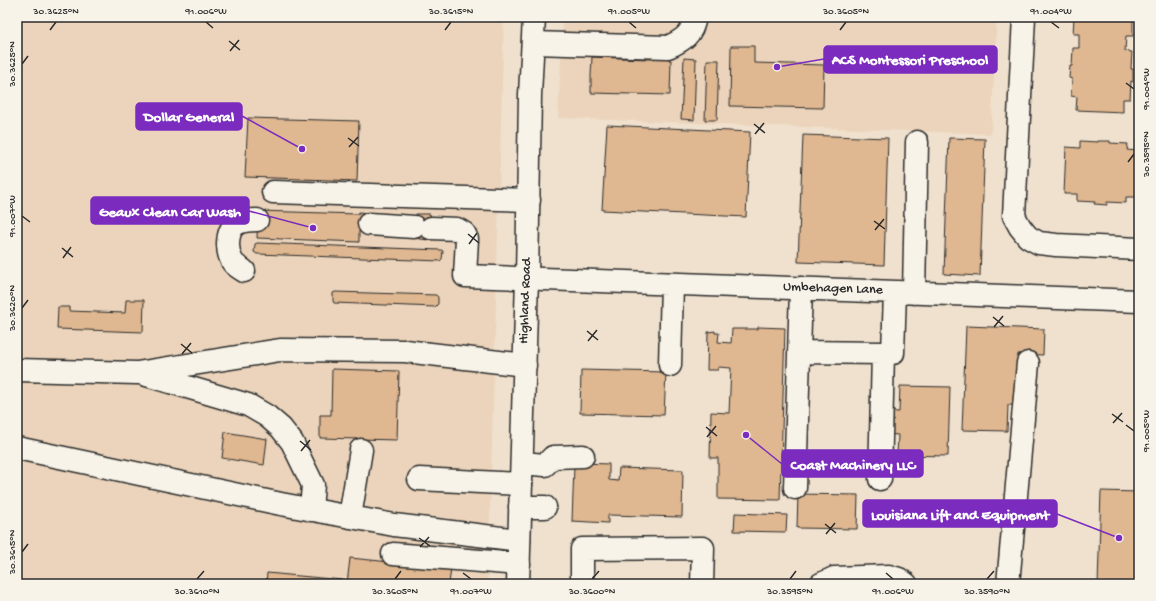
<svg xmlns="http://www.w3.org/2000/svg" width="1156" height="601" viewBox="0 0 1156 601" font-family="'Gochi Hand',sans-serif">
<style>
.built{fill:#ebd4bb}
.building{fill:#dfb790;stroke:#2b2b2b}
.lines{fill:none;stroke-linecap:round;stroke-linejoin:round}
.minor-casing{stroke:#2b2b2b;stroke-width:25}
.major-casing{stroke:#2b2b2b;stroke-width:25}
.minor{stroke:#f7f3e8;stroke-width:22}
.major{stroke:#f7f3e8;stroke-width:22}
.ticks{fill:none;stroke:#2b2b2b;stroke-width:1.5}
.labels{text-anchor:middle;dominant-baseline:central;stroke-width:3.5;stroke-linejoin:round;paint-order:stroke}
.street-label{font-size:14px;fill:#2b2b2b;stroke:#f7f3e8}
.leader{fill:none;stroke:#7b2cbf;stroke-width:1.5}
.callout-dot{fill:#7b2cbf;stroke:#f7f3e8;stroke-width:1.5}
.callout{fill:#7b2cbf;stroke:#7b2cbf;stroke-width:1.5}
.callout-label{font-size:15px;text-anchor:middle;font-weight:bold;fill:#fff}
.neatline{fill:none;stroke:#2b2b2b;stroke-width:1.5}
.ticks-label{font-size:10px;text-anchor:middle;fill:#2b2b2b}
</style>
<rect width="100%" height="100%" fill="#f0e1ce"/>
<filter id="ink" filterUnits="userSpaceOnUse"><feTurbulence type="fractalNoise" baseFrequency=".025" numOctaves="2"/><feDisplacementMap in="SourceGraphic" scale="8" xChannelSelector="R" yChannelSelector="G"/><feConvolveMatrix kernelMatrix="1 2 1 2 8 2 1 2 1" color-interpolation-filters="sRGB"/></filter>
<g filter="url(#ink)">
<path class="built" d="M 17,17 L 504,17 L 488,584 L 17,584 Z
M 563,17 L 997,17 L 991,134 L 558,118 Z"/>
<path class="building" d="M 1074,17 L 1135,17 L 1133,18 L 1133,36 L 1126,36 L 1125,51 L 1132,52 L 1131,69 L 1133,69 L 1133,82 L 1131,81 L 1130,99 L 1123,99 L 1123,112 L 1076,110 L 1077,97 L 1071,96 L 1072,79 L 1069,78 L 1070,66 L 1072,66 L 1073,48 L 1079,48 L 1079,34 L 1073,34 Z
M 731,46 L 754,46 L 754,63 L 824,65 L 823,108 L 730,106 Z
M 649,55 L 669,56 L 669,60 L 671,60 L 670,95 L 591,93 L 591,75 L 592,57 L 649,59 Z
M 684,58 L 696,59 L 694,120 L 681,119 Z
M 707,60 L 719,60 L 717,120 L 705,120 Z
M 248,118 L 359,121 L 357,181 L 245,177 Z
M 607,125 L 750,132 L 746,217 L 602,210 Z
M 803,135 L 888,138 L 884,265 L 798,262 Z
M 949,138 L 985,139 L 980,276 L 944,274 Z
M 1080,141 L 1098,142 L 1098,141 L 1110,141 L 1110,143 L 1128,144 L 1127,150 L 1139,151 L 1139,197 L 1126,197 L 1126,203 L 1107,202 L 1107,205 L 1094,204 L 1095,202 L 1077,201 L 1077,194 L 1064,194 L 1066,147 L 1080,148 Z
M 258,211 L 358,214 L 359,212 L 369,213 L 368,231 L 359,231 L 359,242 L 257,238 Z
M 416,214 L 430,214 L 431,217 L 431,238 L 428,240 L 414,238 Z
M 257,243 L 441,250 L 443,251 L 442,259 L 440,261 L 257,254 L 254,252 L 255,244 Z
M 335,292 L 436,295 L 438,297 L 438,304 L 435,307 L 334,303 L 333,301 L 333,293 Z
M 126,300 L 144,300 L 143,332 L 57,329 L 58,307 L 69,307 L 69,311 L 125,313 Z
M 966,326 L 1044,329 L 1043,355 L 1018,354 L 1016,405 L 1008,405 L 1007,431 L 962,430 Z
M 758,327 L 785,328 L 780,500 L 718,499 L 718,458 L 710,458 L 711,412 L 729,413 L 731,368 L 718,367 L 718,370 L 707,370 L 708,332 L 715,331 L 715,333 L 719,333 L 718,342 L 731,343 L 732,329 L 758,329 Z
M 332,369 L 399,371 L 397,440 L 320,438 L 320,415 L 331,415 Z
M 581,370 L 666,372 L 664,415 L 580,413 Z
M 900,386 L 950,387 L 948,456 L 897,455 L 898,435 L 885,434 L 885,411 L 899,412 Z
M 225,432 L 267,439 L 264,465 L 222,458 Z
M 583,463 L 609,464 L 609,480 L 618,481 L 619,468 L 683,470 L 682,517 L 608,515 L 608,523 L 572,521 L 574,466 Z
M 1101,491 L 1139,492 L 1139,584 L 1098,584 Z
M 798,494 L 858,495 L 857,529 L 797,528 Z
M 735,513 L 787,515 L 786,532 L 734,531 Z
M 350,558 L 451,568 L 449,584 L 347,584 Z
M 267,573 L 343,580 L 343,584 L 266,584 Z"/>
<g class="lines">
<g class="minor-casing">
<path id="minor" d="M 1024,17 L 1014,216 L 1020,227 L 1028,237 L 1039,243 L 1056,245 L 1139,249
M 533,43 L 668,47 C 684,40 692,34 695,17
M 273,192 L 529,200
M 369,224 L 414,227
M 431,228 L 457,229 L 464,233 L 467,239 L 465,276 L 1139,301
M 244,271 C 240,268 235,266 232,261 C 226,250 226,229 238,223 C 245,220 251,220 257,220
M 914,293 L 917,142
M 799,352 L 883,353
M 670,365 L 672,284
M 17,370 L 137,373 L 280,350 L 405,351 L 525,365
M 143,374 L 248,405 L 267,416 L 281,428 L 292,442 L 313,485 L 311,510
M 17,448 L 281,504 L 394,525 L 519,540
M 522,463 L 545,465 L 553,457 L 583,456
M 419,479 L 521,484
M 880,479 L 883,353 L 893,353 L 895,292
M 795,488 L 801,288
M 520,507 L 545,507
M 350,517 L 361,450
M 393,554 L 519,564
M 582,584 L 582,549 L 703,548 L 702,584
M 821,584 L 834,578 L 889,576 L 899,579 L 906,584
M 1008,584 L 1028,363"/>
</g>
<g class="major-casing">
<path id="major" d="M 518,584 L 527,278 L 530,95 L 534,17"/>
</g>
<use href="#minor" class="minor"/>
<use href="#major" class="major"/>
</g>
</g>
<path class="ticks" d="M 206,22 L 213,28M 629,22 L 636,28M 1051,22 L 1059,28M 50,30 L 56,22M 445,30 L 451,22M 840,30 L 846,22M 229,41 L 240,50M 230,51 L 239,40M 22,64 L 28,56M 1126,83 L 1134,89M 754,124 L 765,133M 755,134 L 764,123M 348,138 L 359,146M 349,147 L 358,137M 1128,162 L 1134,154M 22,216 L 30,222M 874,221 L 885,229M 875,230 L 884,219M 468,234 L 479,243M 469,244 L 477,233M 62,248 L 73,257M 63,258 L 71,247M 22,308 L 28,300M 993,317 L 1004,326M 994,327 L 1003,316M 587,331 L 598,340M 588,341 L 597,330M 181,344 L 192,353M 182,354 L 191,343M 1112,414 L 1123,422M 1113,423 L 1122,413M 1126,425 L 1134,431M 706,427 L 717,436M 707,437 L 716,426M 300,441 L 311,450M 301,451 L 310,440M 825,524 L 836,533M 826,534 L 835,523M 419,538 L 430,546M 420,547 L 429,537M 22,552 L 28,544M 463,573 L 471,579M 886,573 L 893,579M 197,579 L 204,571M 395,579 L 401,571M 592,579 L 599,571M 790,579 L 796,571M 987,579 L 994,571"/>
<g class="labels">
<g class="street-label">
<text transform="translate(833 289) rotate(2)">Umbehagen Lane</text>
<text transform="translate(526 301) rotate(-88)">Highland Road</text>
</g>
</g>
<path class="leader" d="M777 67L824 59M302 149L242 116M313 228L249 211M746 435L782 464M1119 538L1057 514"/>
<g class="callout-dot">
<circle cx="777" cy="67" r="4"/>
<circle cx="302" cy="149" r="4"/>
<circle cx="313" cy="228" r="4"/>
<circle cx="746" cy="435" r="4"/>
<circle cx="1119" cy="538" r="4"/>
</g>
<g class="callout">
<rect x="824" y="46" width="173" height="27" rx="4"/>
<rect x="136" y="103" width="106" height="27" rx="4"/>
<rect x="91" y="197" width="158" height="27" rx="4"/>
<rect x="782" y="450" width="141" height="27" rx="4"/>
<rect x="863" y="500" width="194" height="27" rx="4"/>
</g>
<g class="callout-label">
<text x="910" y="64">ACS Montessori Preschool</text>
<text x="189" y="121">Dollar General</text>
<text x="170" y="216">Geaux Clean Car Wash</text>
<text x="853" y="469">Coast Machinery LLC</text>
<text x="960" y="519">Louisiana Lift and Equipment</text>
</g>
<rect width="1156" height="601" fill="none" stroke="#f7f3e8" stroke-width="44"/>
<rect x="22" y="22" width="1112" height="557" class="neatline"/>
<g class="ticks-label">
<text x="56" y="14">30.3625°N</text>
<text x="206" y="14">91.006°W</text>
<text x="451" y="14">30.3615°N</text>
<text x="629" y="14">91.005°W</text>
<text x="846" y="14">30.3605°N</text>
<text x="1051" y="14">91.004°W</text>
<text transform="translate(11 64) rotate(-90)" y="4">30.3625°N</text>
<text transform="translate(1145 89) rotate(-90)" y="4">91.004°W</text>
<text transform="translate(1145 154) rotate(-90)" y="4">30.3595°N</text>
<text transform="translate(11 216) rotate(-90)" y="4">91.007°W</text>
<text transform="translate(11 308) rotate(-90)" y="4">30.3620°N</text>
<text transform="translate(1145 431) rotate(-90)" y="4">91.005°W</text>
<text transform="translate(11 552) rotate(-90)" y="4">30.3615°N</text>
<text x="197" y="594">30.3610°N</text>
<text x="395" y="594">30.3605°N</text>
<text x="471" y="594">91.007°W</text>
<text x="592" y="594">30.3600°N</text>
<text x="790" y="594">30.3595°N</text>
<text x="893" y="594">91.006°W</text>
<text x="987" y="594">30.3590°N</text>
</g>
</svg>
